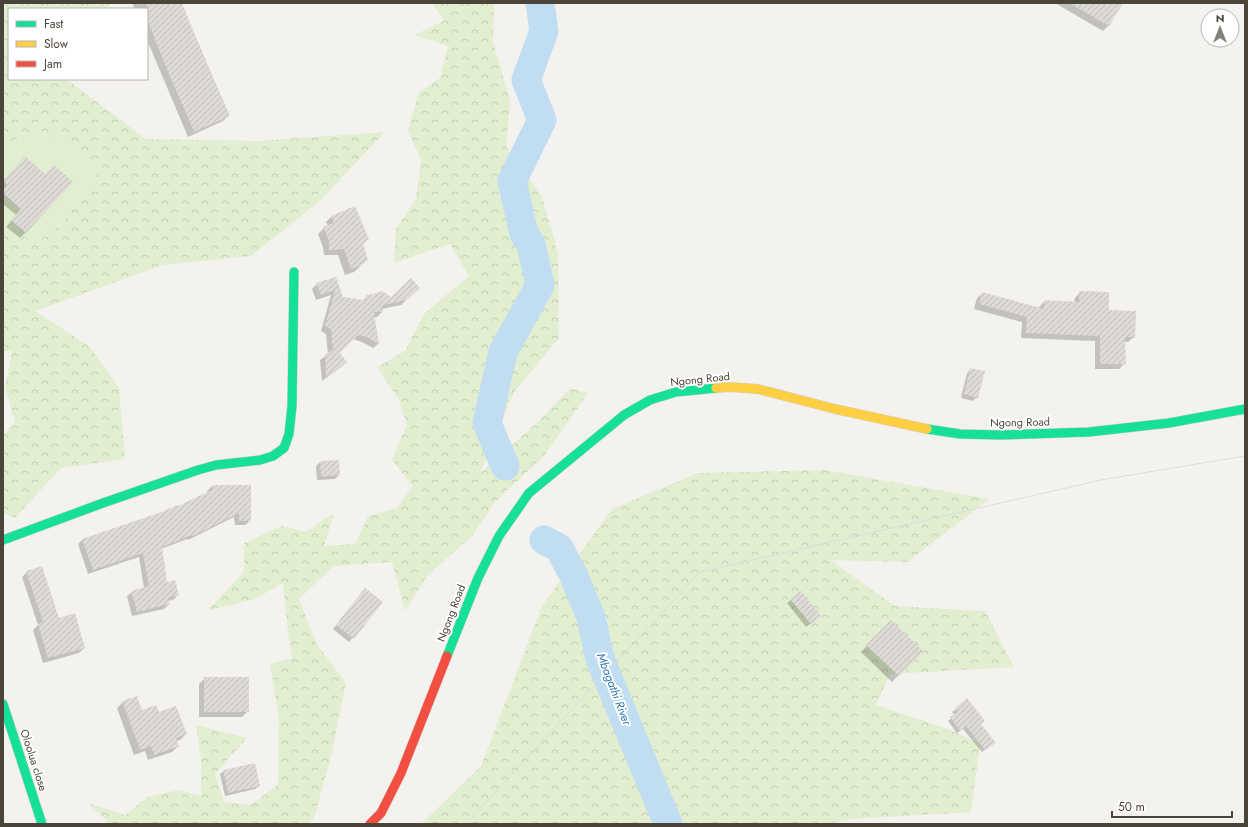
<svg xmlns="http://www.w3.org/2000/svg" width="1248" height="827" viewBox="0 0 1248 827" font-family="Jost,sans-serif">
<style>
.grass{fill:#e1eecf}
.forest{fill:url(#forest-crowns)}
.shadow{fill:#0003}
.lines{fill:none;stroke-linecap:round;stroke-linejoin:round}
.river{stroke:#c0ddf1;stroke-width:29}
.building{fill:url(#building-hatch)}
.fast-casing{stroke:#d3cfc5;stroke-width:10}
.slow-casing{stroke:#d3cfc5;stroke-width:10}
.jam-casing{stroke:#d3cfc5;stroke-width:10}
.fast{stroke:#16e098;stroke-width:9}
.slow{stroke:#ffcf43;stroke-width:9}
.jam{stroke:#f24e42;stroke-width:9}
.tram{stroke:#dbdbda;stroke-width:1}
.labels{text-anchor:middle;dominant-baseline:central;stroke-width:4;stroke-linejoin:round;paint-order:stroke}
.street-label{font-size:11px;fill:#4b4439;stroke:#fff}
.water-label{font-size:12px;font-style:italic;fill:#2e7ab2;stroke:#fff}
</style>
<defs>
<pattern id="forest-crowns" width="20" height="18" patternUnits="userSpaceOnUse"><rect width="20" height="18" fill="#e1eecf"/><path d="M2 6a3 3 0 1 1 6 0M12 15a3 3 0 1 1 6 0" fill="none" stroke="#c3cdb2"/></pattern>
<pattern id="building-hatch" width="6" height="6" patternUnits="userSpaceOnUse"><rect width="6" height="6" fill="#dedbd6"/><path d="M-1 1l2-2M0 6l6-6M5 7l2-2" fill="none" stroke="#c0bdb8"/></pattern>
</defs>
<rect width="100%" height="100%" fill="#f4f2ee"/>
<path class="grass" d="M 35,128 L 73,146 L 99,171 L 64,221 L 36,244 L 3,227 L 3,147 Z"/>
<path class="forest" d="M 3,3 L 112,3 L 105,9 L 9,9 L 9,79 L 66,79 L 146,139 L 258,141 L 385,132 L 321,200 L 251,256 L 163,265 L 35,311 L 90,347 L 119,388 L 125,459 L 61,468 L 15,518 L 3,512 L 3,435 L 15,422 L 5,387 L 12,351 L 3,351 L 3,227 L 37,243 L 64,221 L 99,171 L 73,146 L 35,128 L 3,147 Z
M 432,3 L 494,3 L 493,41 L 510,101 L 506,146 L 542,197 L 558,253 L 559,338 L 514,392 L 480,473 L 538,422 L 570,388 L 588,393 L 544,456 L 495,502 L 472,536 L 428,575 L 405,611 L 392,562 L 334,566 L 299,599 L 316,643 L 346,683 L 331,757 L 314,818 L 307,824 L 110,824 L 88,803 L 125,815 L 147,797 L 179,790 L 201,796 L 201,759 L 196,725 L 247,738 L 215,774 L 224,802 L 250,805 L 278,785 L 279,719 L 270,664 L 292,658 L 287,625 L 283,583 L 253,600 L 208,610 L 244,572 L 244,543 L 282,526 L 306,532 L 334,513 L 324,546 L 355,544 L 368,516 L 397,508 L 413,486 L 392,460 L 407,424 L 398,398 L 377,367 L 405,351 L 425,313 L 469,276 L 450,244 L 394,263 L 396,229 L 416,199 L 421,160 L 408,130 L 419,92 L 440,78 L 448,46 L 414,35 L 444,21 Z
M 824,470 L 990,499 L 907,562 L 830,560 L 895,606 L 985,611 L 1014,667 L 890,674 L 876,705 L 951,730 L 980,744 L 971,812 L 851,819 L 828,824 L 421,824 L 481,766 L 542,606 L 612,509 L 698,473 Z"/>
<path class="shadow" d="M 132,3 L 181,3 L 229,115 L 223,121 L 188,137 L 147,40 L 147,9 L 135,9 Z
M 1055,3 L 1122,3 L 1108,26 L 1103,31 Z
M 20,163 L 26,232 L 20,238 L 6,227 L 16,215 L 3,204 L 3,181 Z
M 332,216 L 368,239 L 363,244 L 367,260 L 354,272 L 345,275 L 338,255 L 324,255 L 323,247 L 318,234 L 324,228 L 328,226 L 326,222 Z
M 336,278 L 342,298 L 362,301 L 367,296 L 391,298 L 414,293 L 401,305 L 382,309 L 382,312 L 377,317 L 374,317 L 378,344 L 373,348 L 362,342 L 352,339 L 339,353 L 346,362 L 341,367 L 322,381 L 320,360 L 328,354 L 326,334 L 321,331 L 331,295 L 316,300 L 312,289 L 317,284 Z
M 1080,292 L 1134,337 L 1128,342 L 1124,342 L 1124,364 L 1119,369 L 1095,369 L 1095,341 L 1021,338 L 1022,322 L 974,309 L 977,298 L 983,293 L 1039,308 L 1039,307 L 1045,301 L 1074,303 L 1075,298 Z
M 971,369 L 977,397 L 973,401 L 961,398 L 967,373 Z
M 338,461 L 339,475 L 335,479 L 317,480 L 316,466 L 320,462 Z
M 212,486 L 250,486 L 250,521 L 245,525 L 235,525 L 234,517 L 188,540 L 187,539 L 161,549 L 166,583 L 178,595 L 173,600 L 168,601 L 169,604 L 164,609 L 132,616 L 127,596 L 132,592 L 144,588 L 139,557 L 88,574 L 78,544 L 83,539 L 177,507 L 207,493 L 207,491 Z
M 27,572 L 58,619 L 84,648 L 79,653 L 43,663 L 33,630 L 38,625 L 22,577 Z
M 362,593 L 382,602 L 349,642 L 333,629 Z
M 791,600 L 816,620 L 806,627 L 787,603 Z
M 891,621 L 922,651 L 892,682 L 861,652 Z
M 205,678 L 248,711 L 242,717 L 199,717 L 199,684 Z
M 967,700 L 991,745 L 982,752 L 963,729 L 957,733 L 948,721 L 955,715 L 952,712 Z
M 123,702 L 142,711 L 159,713 L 186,734 L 180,740 L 176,741 L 178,746 L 172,752 L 148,760 L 145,751 L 134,755 L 117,708 Z
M 224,771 L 259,786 L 255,789 L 225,796 L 220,774 Z"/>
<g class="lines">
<path class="river" d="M 505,466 L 487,423 L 503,352 L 540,285 L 531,244 L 524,234 L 512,181 L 542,120 L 526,80 L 544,31 L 540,3
M 544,540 L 559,548 L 573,574 L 591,617 L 600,659 L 668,824"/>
</g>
<path class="building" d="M 147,3 L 182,3 L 201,51 L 230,116 L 194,132 L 166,67 L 147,19 Z
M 1069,3 L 1123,3 L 1109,26 Z
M 25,156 L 45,174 L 54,165 L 73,182 L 26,233 L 11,220 L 21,209 L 3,193 L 3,190 L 7,186 L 4,180 Z
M 355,206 L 369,239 L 363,243 L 368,260 L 363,262 L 361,266 L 351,269 L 344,249 L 329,250 L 329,241 L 323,227 L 334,223 L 331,216 Z
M 336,277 L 343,297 L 365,300 L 366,295 L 373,294 L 382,291 L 391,297 L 411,278 L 420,288 L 407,300 L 383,305 L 383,312 L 374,312 L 379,344 L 367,337 L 358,335 L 340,353 L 347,362 L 326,377 L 325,354 L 333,350 L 331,329 L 325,326 L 335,290 L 321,295 L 316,283 Z
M 1079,291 L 1109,292 L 1109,310 L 1136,311 L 1135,337 L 1125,337 L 1126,364 L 1100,364 L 1100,336 L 1026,333 L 1027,317 L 979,304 L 982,292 L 1044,309 L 1044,300 L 1079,302 Z
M 970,368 L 985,371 L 978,398 L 964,394 Z
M 339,460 L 340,475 L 321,477 L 320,461 Z
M 212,485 L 251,485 L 251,521 L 239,521 L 239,513 L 193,536 L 192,535 L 162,547 L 167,582 L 175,580 L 179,595 L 168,598 L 170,604 L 137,612 L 131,591 L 149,586 L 143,553 L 93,570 L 82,539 L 162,512 L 177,505 L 178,506 L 212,490 Z
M 42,566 L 59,618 L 75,613 L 85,648 L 48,658 L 38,624 L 43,622 L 26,571 Z
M 365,588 L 383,602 L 354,639 L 336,625 Z
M 801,591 L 821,616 L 811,624 L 790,599 Z
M 891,620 L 923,651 L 899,676 L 866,645 Z
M 204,677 L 249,677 L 249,712 L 204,712 Z
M 137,696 L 142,710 L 156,705 L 159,712 L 176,706 L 187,734 L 176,738 L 179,746 L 154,755 L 151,746 L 140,750 L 122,701 Z
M 967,698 L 985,721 L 981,724 L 996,743 L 985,750 L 966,726 L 960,731 L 950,717 L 958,712 L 955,708 Z
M 255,763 L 260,786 L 228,793 L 223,770 Z"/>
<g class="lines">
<g class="fast-casing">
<path id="fast" d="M 927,429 L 960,434 L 1000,435 L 1089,432 L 1169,423 L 1245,409
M 3,540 L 103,503 L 198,470 L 216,465 L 260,460 L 273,456 L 284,448 L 289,434 L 292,406 L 294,272
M 447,656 L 478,578 L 499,536 L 529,493 L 624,415 L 650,400 L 676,392 L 716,388
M 3,704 L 42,824"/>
</g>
<g class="slow-casing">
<path id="slow" d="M 716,388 L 729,387 L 758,389 L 835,409 L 927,429"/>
</g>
<g class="jam-casing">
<path id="jam" d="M 370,824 L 381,813 L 401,773 L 447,656"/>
</g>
<use href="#fast" class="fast"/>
<use href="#slow" class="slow"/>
<use href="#jam" class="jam"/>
<path class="tram" d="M 466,824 L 700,572 L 1101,480 L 1245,456"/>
</g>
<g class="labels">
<g class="street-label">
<text transform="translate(700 379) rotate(-6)">Ngong Road</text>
<text transform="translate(1020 422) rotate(-1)">Ngong Road</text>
<text transform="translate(451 613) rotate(-69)">Ngong Road</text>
<text transform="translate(34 760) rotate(72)">Oloolua close</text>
</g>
<g class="water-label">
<text transform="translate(614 689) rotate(69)">Mbagathi River</text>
</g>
</g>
<rect width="1248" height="827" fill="none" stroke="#4b4439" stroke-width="8"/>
<rect x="8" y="8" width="140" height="72" fill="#ffffff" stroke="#b7b4b0"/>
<rect x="16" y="21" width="20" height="6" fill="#16e098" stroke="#b7b4b0"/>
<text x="44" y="28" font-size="12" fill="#4b4439">Fast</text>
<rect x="16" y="41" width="20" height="6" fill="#ffcf43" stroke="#b7b4b0"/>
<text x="44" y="48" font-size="12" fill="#4b4439">Slow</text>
<rect x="16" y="61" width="20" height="6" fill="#f24e42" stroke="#b7b4b0"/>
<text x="44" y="68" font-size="12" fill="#4b4439">Jam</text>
<g transform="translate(1220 28)"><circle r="19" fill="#ffffff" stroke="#b7b4b0"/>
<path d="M0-3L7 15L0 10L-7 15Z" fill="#868178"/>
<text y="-6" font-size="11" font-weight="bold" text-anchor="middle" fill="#4b4439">N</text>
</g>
<path d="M1112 811v6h120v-6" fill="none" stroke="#4b4439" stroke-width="2"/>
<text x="1118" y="811" font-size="12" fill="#4b4439" stroke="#ffffff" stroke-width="3" paint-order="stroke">50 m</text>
</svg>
